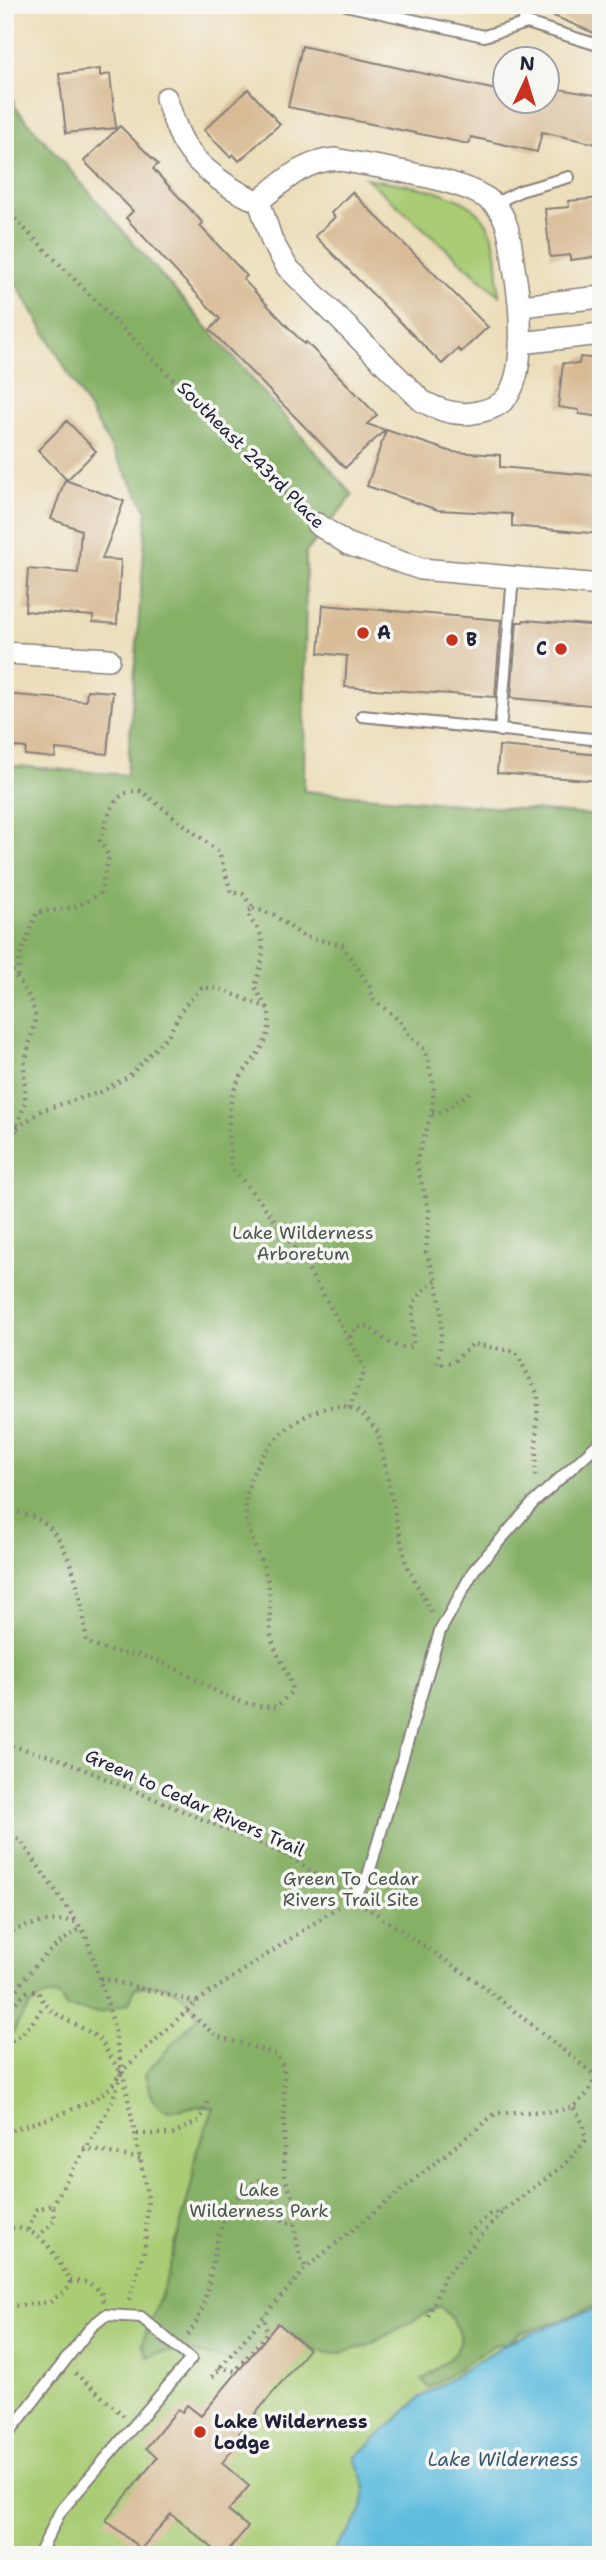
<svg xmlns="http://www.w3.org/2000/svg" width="606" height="2560" viewBox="0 0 606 2560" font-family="'Shantell Sans',sans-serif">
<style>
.green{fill:#a9cc75;stroke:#667758;stroke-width:2}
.forest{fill:#86b066;stroke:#546950;stroke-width:2}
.water{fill:#60bdde;stroke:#41708c;stroke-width:2}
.building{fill:#d8bb95}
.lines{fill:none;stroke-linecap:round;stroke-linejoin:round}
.service-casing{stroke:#87807a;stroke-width:14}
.minor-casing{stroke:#87807a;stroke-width:24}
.path{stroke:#87807a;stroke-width:4.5;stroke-dasharray:2 5;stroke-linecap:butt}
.service{stroke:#fff;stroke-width:10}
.minor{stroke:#fff;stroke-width:21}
.poi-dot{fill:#c8321e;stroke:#f6f6f2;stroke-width:2.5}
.labels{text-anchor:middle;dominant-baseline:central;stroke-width:7;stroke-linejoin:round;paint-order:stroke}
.street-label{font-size:18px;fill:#22223b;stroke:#f6f6f2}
.poi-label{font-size:18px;font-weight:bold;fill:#22223b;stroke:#f6f6f2;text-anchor:start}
.park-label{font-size:18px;fill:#4a554c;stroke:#f6f6f2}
.water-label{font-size:19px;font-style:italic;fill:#385874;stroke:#f6f6f2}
</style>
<rect width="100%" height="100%" fill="#f6f6f2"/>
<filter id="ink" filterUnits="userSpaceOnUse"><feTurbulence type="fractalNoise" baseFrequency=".0143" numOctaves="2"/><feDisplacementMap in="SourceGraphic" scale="14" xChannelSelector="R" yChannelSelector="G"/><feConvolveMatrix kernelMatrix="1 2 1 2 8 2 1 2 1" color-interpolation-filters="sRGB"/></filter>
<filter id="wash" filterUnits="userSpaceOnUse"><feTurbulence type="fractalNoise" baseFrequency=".00686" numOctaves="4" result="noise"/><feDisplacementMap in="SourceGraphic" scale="28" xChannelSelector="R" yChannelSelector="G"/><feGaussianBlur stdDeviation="1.57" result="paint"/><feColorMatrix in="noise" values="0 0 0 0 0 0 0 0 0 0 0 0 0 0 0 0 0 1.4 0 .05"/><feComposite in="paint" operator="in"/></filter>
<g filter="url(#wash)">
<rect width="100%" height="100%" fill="#ecdeba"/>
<path class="green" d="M 366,178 C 403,186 469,188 488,226 C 499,247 497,273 499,295 Z
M 5,1671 L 589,1998 L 601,2011 L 601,2322 L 573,2319 L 509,2342 L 420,2398 L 355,2458 L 366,2487 L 361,2514 L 331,2555 L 5,2555 Z"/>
<path class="forest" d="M 5,61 L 15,107 L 353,495 L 306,552 L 304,791 L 601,816 L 601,1854 L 597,2007 L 601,2017 L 601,2302 L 562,2320 L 519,2333 L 509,2342 L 494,2345 L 429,2388 L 422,2380 C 456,2353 479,2344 440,2306 L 367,2346 L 336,2354 L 309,2349 L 278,2324 L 245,2364 C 213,2357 179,2344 148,2357 L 142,2343 L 165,2284 L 192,2182 L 196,2153 L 214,2108 C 179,2098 159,2136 145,2074 L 197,2017 C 186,1990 162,1980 135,1988 L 129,2003 L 100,2013 L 67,2008 L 58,1995 C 30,1995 24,2014 11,2035 L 5,2037 L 5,765 L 127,775 L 147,510 L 19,288 L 5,271 Z"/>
<path class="water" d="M 601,2306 L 601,2555 L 331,2555 L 361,2514 L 366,2487 L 355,2458 L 420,2398 L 509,2342 Z"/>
<g id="blocks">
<path class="building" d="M 528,5 L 591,5 L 601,10 L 601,36 Z
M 302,46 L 505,92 L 505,102 L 547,102 L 547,87 L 601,96 L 601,145 L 542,132 L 537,152 L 471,137 L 469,144 L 288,107 Z
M 100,69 L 100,76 L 110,74 L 116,128 L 66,133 L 59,74 Z
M 248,89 L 280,124 L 239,161 L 233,154 L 230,157 L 204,130 Z
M 120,126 L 158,164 L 153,169 L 203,223 L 200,226 L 247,276 L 243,279 L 304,344 L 306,342 L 377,415 L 367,424 L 385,430 L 345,468 L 210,330 L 220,319 L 126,218 L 133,211 L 84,161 Z
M 352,192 L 488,327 L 461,352 L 458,349 L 442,364 L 315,236 L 335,217 L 331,213 Z
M 601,198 L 601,256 L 570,260 L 570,255 L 550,257 L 545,209 L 569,207 L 568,201 Z
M 580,357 L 601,359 L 601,417 L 579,414 L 579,410 L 558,407 L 563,363 L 579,364 Z
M 67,421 L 96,451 L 67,480 L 38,450 Z
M 386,430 L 452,452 L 500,455 L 500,467 L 601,476 L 601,534 L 512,526 L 512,514 L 438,510 L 367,486 Z
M 65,480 L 124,501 L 102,559 L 121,560 L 117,624 L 93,622 L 93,616 L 25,611 L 28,569 L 78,573 L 81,530 L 51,519 Z
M 323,605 L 501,620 L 495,697 L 345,687 L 347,656 L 319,653 Z
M 524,620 L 601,626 L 601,706 L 511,698 L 517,622 L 523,622 Z
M 87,690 L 113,692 L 107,754 L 56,749 L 55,758 L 25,755 L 26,748 L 5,746 L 5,694 L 86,701 Z
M 499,746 L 601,755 L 601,781 L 497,773 Z
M 278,2323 L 309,2349 L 232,2442 L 236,2445 L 222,2463 L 249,2486 L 228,2511 L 248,2527 L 224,2555 L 221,2555 L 171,2514 L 141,2549 L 106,2520 L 157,2458 L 146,2448 L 178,2409 L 182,2412 L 187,2405 L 201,2416 Z"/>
</g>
</g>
<g filter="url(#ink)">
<use href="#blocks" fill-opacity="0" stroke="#87807a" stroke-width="2"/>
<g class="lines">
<g class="service-casing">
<path id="service" d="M 346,5 L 484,36 L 527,23
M 519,5 L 527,23 L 601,46
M 494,204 L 520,191 L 569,177
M 362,716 L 592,739
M 500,731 L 513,577
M 352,1898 L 368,1876 L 440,1631 L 474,1570 L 533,1503 L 601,1441
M 5,2438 L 92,2326 L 106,2315 L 141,2317 L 191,2359 L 60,2512 L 39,2555"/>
</g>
<g class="minor-casing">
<path id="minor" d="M 166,98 C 172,114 176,131 185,145 C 198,167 235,194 259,201 L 272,241 L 287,267 L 422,401 C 440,411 458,417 478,412 C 487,410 495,408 502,402 C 529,379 520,299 514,268 C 511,247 510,218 493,203 C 465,178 374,167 335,159 C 302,162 284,181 259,201
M 521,306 L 601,297
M 520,343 L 601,334
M 317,524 L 348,544 L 421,569 L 601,585
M 5,653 L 109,659"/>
</g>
<path class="path" d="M 5,209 L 301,509
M 253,908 L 274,915 L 304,937 L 342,945 L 369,986 L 373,999 L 399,1020 L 407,1033 L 425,1050 L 434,1086 L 432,1113 L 416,1161 L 429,1211 L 426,1252 L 436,1280
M 5,959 L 31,1000 L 36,1017 L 24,1065 L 25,1102 L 5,1163
M 17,976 L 20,957 L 37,912 C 62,910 80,908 100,893 L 109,857 L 100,841 C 109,817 111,789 141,791 L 219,852 L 231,892 L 243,894 L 253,908 L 248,912 C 250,921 255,924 259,931 C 267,948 260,971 255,987 L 266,1007
M 432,1113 L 442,1112 L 473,1090
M 17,1128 L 42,1110 L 101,1092 L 129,1076 L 169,1034 L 184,1006 L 202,988 L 218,988 L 268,1008 C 277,1051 241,1061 232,1097 C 226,1121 230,1144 231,1168 C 282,1220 332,1306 365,1370 L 349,1408
M 350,1337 L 356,1328 L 367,1326 C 383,1337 393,1351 413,1346 C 416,1309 402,1307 436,1280 C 443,1309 443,1336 437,1364 L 453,1362 L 473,1344 L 516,1352 L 538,1395 L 535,1480
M 5,1508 C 16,1512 30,1514 41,1521 C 71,1538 85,1609 86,1641 C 106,1655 130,1651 153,1659 C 196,1674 227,1708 277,1707 L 292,1691 C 290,1672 279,1661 273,1643 C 266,1620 274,1598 266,1575 C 260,1554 249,1538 246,1515 C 241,1469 282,1420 326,1408 C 351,1401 366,1414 378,1433 L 406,1564 L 431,1612
M 5,1744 L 57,1758 L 287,1855 L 340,1890
M 5,1832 L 21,1841 L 77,1922
M 365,1906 L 479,1983 L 601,2080
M 5,1933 C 30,1925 51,1917 77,1922 L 86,1936 L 112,2019 L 148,2198 L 145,2247 L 129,2300
M 100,1978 L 196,2002
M 6,2007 C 30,1968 43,1953 81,1928
M 5,2011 L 27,1992 L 38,1991 C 49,2019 77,2021 99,2039 C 104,2044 113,2063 121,2072 C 113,2115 73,2164 53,2205
M 187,2011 L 216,2036 L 276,2054 L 284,2068 L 284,2175 L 293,2199 L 294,2223
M 5,2043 C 23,2039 34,2020 44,2005
M 5,2132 L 56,2116 L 92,2101 L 111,2087 L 121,2072 L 196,2002 L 338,1907
M 137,2134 L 173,2134 L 200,2120 L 209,2099
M 83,2148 L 142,2159
M 5,2228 C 41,2224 54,2254 70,2281 L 70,2287 L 50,2302 L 15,2306 L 5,2314
M 28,2230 L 37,2209 L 53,2205 L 55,2220 L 39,2236
M 468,2234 L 489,2215 L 503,2210
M 70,2281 L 88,2282 L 101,2292 L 103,2302
M 428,2316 L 445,2276 L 503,2211 L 564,2165 L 585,2141 L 584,2125 L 573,2107
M 188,2335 C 224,2287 200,2210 261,2179 C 275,2190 273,2208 284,2222 L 294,2223 L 299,2254 L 306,2268
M 219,2367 L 235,2371 L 267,2334 L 264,2315
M 75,2373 L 124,2416
M 212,2377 L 306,2268 L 496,2113 L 555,2111 L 573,2107 L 587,2094 L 596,2077"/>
<use href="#service" class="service"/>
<use href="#minor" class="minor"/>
</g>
</g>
<g class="poi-dot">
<circle cx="363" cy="633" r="7"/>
<circle cx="452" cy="640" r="7"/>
<circle cx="561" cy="649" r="7"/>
<circle cx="200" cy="2432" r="7"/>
</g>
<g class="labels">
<g class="street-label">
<text transform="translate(251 455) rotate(45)">Southeast 243rd Place</text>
<text transform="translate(195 1803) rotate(24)">Green to Cedar Rivers Trail</text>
</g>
<g class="poi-label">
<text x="377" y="633">A</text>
<text x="466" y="640">B</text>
<text x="547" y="649" text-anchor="end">C</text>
<text x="214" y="2422">Lake Wilderness<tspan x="214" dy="21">Lodge</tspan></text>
</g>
<g class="park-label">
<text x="303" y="1233">Lake Wilderness<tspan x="303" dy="21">Arboretum</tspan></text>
<text x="351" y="1879">Green To Cedar<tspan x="351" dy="21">Rivers Trail Site</tspan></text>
<text x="259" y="2190">Lake<tspan x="259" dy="21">Wilderness Park</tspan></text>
</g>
<g class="water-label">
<text x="503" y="2459">Lake Wilderness</text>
</g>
</g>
<rect width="606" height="2560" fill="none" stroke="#f6f6f2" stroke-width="28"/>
<g transform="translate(526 80) rotate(4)"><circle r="33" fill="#f6f6f2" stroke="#a1a1a9" stroke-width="2"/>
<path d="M0-5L12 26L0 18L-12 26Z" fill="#c8321e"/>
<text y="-10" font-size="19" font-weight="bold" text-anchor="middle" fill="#22223b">N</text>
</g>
</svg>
